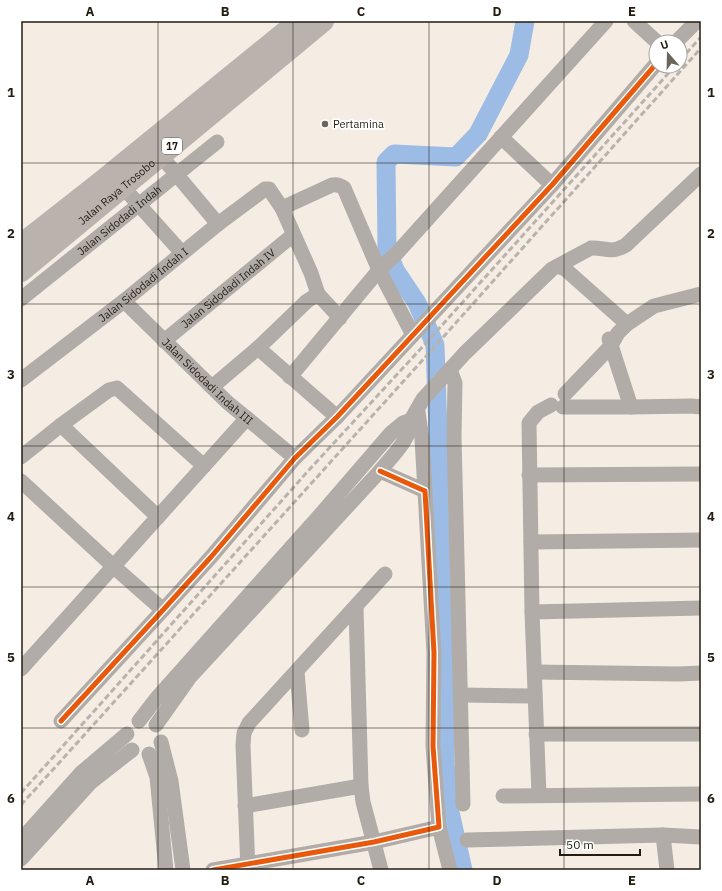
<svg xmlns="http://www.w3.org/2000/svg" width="722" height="891" viewBox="0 0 722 891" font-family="'IBM Plex Sans',sans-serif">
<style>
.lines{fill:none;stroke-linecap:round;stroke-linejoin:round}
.river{stroke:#9dbce5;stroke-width:19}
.minor{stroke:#b1aca8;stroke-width:15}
.highway{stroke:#bab2ac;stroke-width:22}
.rail{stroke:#b9b3ad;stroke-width:3;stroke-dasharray:6 3;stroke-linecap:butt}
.cycleway-casing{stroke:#fff;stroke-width:8}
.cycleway{stroke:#e8590c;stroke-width:5}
.grid{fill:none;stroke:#231c11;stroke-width:1;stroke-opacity:0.55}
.poi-dot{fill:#6c655b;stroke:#fff;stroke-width:1.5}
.labels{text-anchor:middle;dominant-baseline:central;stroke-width:3.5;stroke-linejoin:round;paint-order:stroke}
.shield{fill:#fff;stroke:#656058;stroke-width:1}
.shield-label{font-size:10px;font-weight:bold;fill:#231c11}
.poi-label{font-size:11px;fill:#231c11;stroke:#fff;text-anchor:start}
.street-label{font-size:11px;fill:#231c11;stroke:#fff}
.neatline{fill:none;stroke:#231c11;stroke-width:1.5}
.grid-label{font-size:13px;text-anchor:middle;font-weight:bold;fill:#231c11}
</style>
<rect width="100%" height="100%" fill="#f5ede4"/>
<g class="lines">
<path class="river" d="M 463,870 L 450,812 L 445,765 L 443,574 L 435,345 L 417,303 L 395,270 L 387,250 L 386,162 L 394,154 L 456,157 L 478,134 L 519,55 L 525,21"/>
<g class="minor">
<path d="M 634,21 L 657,42"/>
<path d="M 676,42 L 697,21"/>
<path d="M 501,137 L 552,185"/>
<path d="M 161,156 L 218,224"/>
<path d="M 123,187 L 182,253"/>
<path d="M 282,208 L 332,185 C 337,184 340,185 344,188 L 379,270 L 413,335"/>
<path d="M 558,266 L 565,269 L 627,324"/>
<path id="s1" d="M 21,299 L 217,142"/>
<path id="s2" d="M 124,301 L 227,402 L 295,458"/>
<path d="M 609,339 L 631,407 L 692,406 L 701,407"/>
<path id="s3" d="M 164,341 L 293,235"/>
<path d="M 258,348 L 337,417"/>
<path d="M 450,370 L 455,383 L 454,436 L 463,804"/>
<path d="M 290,377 L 379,270 L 396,254 L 606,21"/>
<path id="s4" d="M 21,380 L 124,301 L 218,224 L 265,189 L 269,189 L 282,208 L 311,273 L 318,294 L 340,318"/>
<path d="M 212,387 L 258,348 L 307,301 L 318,294"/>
<path d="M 565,394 L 610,347 L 618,333 L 627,324 L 654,306 L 701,294"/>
<path d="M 563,407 L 631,407"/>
<path d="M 418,412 L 422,439 L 425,491"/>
<path d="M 411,420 L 423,399 L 465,353 L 552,269 L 591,248 C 600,247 609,252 617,249 C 620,248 623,247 626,245 L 701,174"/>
<path d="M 61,425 L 158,517"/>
<path d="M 21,457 L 61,425 L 109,390 L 117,388 L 204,466"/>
<path d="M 529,475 L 701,474"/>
<path d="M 21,481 L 113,566 L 163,610"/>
<path d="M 531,542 L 701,540"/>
<path d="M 356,607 L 361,786 L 363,802 L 381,870"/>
<path d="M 532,612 L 701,608"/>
<path d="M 21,669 L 247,418"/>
<path d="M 297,672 L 302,730"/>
<path d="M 535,672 L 679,674 L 701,673"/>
<path d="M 461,695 L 535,696"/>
<path d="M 61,721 L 163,610 L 211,557 L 295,458 L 337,417 L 552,185 L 656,64"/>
<path d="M 139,721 L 156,699 L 321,514 L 391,433 L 403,423 L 411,420 C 411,439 392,456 380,471 L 190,677 L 156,725"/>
<path d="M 536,734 L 701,734"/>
<path d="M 161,742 L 171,781 L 183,870"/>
<path d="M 149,754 L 157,777 L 166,870"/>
<path d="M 539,795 L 532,612 L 529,423 L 538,412 L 551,405"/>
<path d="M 503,796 L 701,794"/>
<path d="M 245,806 L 361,786"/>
<path d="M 439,827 L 450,870"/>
<path d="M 663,835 L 667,870"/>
<path d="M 21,840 L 81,773 L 127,734"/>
<path d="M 467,840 L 663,835 L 701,837"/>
<path d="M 21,859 L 91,782 L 132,750"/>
<path d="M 213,870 L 374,842 L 439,827 L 433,746 L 434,653 L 425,491 L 380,471"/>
<path d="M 248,870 L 243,745 L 244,733 L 249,723 L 385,574"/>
</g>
<g class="highway">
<path d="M 21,245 L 100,183 L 299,21"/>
<path id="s5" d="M 21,271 L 323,21"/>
</g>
<path class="rail" d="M 680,60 L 701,37
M 21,793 L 309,470 L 426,343 L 675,66
M 21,805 L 429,353 L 701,48"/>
<g class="cycleway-casing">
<path id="cycleway" d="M 61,721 L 163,610 L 211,557 L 295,458 L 337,417 L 552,185 L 656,64
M 213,870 L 374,842 L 439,827 L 433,746 L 434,653 L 425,491 L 380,471"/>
</g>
<use href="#cycleway" class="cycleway"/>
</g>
<path class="grid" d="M 158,21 L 158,870M 293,21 L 293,870M 429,21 L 429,870M 564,21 L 564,870M 21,163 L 701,163M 21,304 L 701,304M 21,446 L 701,446M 21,587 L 701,587M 21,728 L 701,728"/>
<circle class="poi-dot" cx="325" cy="124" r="4"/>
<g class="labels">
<rect class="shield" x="162" y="138" width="20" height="16" rx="3"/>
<g class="shield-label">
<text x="172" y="146">17</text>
</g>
<g class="poi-label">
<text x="333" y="124">Pertamina</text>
</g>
<g class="street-label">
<text stroke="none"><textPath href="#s5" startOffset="124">Jalan Raya Trosobo</textPath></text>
<text stroke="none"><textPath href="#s1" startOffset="126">Jalan Sidodadi Indah</textPath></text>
<text stroke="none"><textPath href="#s4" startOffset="155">Jalan Sidodadi Indah I</textPath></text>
<text stroke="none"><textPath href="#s3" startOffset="83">Jalan Sidodadi Indah IV</textPath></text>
<text stroke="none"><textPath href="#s2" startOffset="116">Jalan Sidodadi Indah III</textPath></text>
</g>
</g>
<rect width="722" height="891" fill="none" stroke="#ffffff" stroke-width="44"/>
<g transform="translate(668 54) rotate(340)"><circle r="19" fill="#ffffff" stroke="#a7a4a0"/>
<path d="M0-3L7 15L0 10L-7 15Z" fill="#6c655b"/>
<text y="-6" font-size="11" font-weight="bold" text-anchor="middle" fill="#231c11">U</text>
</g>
<path d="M560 849v6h80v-6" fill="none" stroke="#231c11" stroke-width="2"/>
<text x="566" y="849" font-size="12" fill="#231c11" stroke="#ffffff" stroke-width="3" paint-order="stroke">50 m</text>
<rect x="22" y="22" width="678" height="847" class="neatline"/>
<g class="grid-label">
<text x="90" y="16">A</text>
<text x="225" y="16">B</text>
<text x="361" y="16">C</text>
<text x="497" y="16">D</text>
<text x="632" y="16">E</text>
<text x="11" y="97">1</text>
<text x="711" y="97">1</text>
<text x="11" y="238">2</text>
<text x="711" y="238">2</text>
<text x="11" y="379">3</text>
<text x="711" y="379">3</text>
<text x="11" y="521">4</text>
<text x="711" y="521">4</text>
<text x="11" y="662">5</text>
<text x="711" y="662">5</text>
<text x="11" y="803">6</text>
<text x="711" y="803">6</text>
<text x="90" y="885">A</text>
<text x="225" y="885">B</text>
<text x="361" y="885">C</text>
<text x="497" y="885">D</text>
<text x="632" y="885">E</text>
</g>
</svg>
